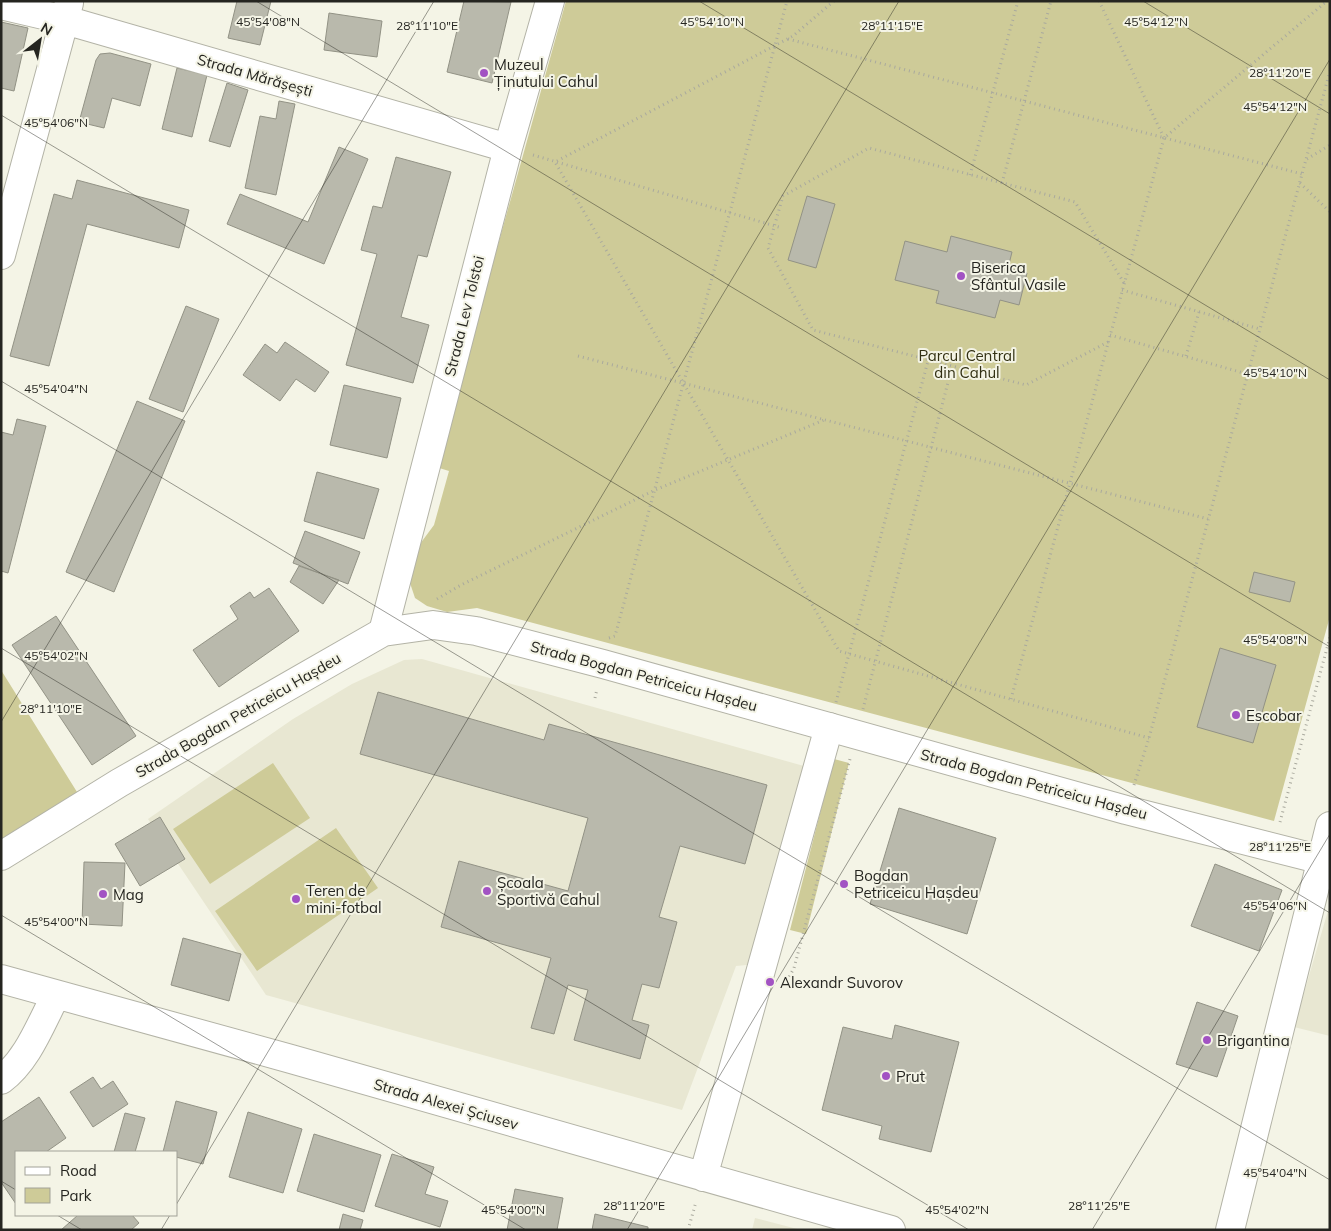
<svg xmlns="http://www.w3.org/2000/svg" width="1331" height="1231" viewBox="0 0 1331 1231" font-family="Mulish,sans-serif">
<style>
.built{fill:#e8e7d2}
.green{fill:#cecb98}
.building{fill:#b9b9ac;stroke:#929285}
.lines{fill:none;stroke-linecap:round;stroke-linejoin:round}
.minor-casing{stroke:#b3b3a6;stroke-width:30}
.major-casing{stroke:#b3b3a6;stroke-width:30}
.path{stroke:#a9a99e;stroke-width:3;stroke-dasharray:1 4;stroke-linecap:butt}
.minor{stroke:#fff;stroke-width:28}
.major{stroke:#fff;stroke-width:28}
.ticks{fill:none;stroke:#252520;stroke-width:1;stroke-opacity:0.45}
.poi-dot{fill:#a253c3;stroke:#f4f4e6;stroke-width:2}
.labels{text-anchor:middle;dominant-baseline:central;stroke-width:4;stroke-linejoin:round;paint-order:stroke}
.poi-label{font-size:15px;fill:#252520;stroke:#f4f4e6;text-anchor:start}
.street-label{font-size:15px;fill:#252520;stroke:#f4f4e6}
.park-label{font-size:15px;fill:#323013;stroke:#f4f4e6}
.ticks-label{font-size:12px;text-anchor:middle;fill:#252520;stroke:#f4f4e6;stroke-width:4;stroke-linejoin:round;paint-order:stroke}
</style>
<rect width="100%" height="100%" fill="#f4f4e6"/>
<path class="built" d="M 422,659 L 811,768 L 757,964 L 736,966 L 682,1110 L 266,995 L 148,819 L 293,719 L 352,684 L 404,660 Z
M 1330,904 L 1330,1036 L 1294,1027 Z
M 755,1218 L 801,1230 L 752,1230 Z"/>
<path class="green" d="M 566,1 L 1330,1 L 1330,616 L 1274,821 L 477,608 L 447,612 L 427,606 L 415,598 L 409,580 L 417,548 L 434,525 L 449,471 L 436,467 Z
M 1,670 L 77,792 L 1,840 Z
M 834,759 L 849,763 L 806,934 L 790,930 Z
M 273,763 L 310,818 L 210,884 L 173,829 Z
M 336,828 L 378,888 L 257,971 L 215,911 Z"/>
<path class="building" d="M 237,1 L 271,1 L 260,45 L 228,38 Z
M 464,1 L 511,2 L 492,83 L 447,72 Z
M 329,13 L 382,21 L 377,57 L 324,50 Z
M 1,22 L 28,28 L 14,91 L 1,88 Z
M 110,53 L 151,64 L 140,106 L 112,98 L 104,128 L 79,122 L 96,60 L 100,54 Z
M 177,68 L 207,75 L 192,137 L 162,129 Z
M 227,83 L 248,90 L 230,147 L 209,141 Z
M 279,101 L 295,104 L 276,195 L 245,188 L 260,116 L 276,119 Z
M 339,147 L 368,159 L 324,264 L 227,224 L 240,194 L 308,222 Z
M 396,157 L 451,172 L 427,257 L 418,255 L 401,317 L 429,325 L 413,383 L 346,365 L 377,254 L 361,250 L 373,206 L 382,208 Z
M 77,180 L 189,210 L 179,248 L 87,224 L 49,366 L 10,356 L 54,194 L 72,199 Z
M 807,196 L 835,204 L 816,268 L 788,260 Z
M 951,236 L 1012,252 L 1008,268 L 1027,273 L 1019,305 L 1000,300 L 995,318 L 936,303 L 939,291 L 895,280 L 905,241 L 947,252 Z
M 186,306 L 219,319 L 183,412 L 149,399 Z
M 285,342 L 329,372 L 315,392 L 296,379 L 280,401 L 243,375 L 265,344 L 277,353 Z
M 344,385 L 401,398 L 387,458 L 330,445 Z
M 137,401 L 185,421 L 114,592 L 66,572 Z
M 17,419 L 46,426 L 8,573 L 1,571 L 1,432 L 13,435 Z
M 317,472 L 379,489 L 364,539 L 304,521 Z
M 305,531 L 360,552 L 348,584 L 293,563 Z
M 299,566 L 339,580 L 323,604 L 290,582 Z
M 1254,572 L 1295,582 L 1290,602 L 1249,592 Z
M 269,588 L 299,631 L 219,687 L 193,650 L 238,619 L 230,606 L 250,592 L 254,598 Z
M 56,616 L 136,736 L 92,765 L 12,645 Z
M 1220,648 L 1276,665 L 1253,743 L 1197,727 Z
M 378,692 L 544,740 L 549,724 L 767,785 L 745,864 L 680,846 L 659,917 L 677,922 L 659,988 L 642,984 L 632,1020 L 649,1025 L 640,1059 L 574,1040 L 588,990 L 568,985 L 554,1034 L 531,1028 L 551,958 L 441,927 L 459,861 L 568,891 L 588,818 L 360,754 Z
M 899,808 L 996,838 L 967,934 L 870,904 Z
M 160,817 L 185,859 L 140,886 L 115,844 Z
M 84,862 L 125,863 L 122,926 L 82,924 Z
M 1215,864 L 1282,890 L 1259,951 L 1191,926 Z
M 183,938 L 241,954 L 229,1001 L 171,985 Z
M 1197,1002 L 1238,1016 L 1217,1077 L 1176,1064 Z
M 895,1025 L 959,1042 L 931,1152 L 879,1139 L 882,1126 L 822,1110 L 843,1027 L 892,1039 Z
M 93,1077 L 101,1089 L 113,1081 L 128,1104 L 93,1127 L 70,1092 Z
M 39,1097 L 66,1138 L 46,1152 L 16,1152 L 16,1204 L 1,1182 L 1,1122 Z
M 176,1101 L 217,1112 L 203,1164 L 176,1157 L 176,1152 L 163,1152 Z
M 248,1112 L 302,1129 L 283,1193 L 229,1177 Z
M 125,1113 L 145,1118 L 135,1152 L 114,1152 Z
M 314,1134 L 381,1155 L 364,1212 L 297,1191 Z
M 392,1154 L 434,1167 L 425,1194 L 448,1201 L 440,1227 L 375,1206 Z
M 515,1189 L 563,1198 L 557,1230 L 507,1230 Z
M 343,1214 L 363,1220 L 360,1230 L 339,1230 Z
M 595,1214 L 648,1227 L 648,1230 L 592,1230 Z
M 78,1215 L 132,1215 L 139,1223 L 131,1230 L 61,1230 Z"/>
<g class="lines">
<g class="minor-casing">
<path id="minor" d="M 1,5 L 65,20 L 508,148
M 1,255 L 69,3
M 383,632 L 508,148 L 550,1
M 1,979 L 291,1059 L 891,1230
M 1,1080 C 28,1060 41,1023 56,995
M 703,1177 L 829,727
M 1230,1230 L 1330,826"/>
</g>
<g class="major-casing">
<path id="major" d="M 1,856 L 119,783 L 383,632 L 433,625 L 476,631 L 603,664 L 1126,810 L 1330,862"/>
</g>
<path class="path" d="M 834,1 L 793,36 L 555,162 L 839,651 L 1149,738
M 1099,1 L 1164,138
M 788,39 L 1302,174
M 533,155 L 782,228
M 1307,159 L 1330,145
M 970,175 L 1018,1
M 1002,183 L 1051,1
M 1300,183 L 1330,212
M 1122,290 L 1260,329
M 1110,335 L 1247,374
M 1108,342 L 1026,385 L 813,330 L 768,248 L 783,196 L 869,148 L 1075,202 L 1124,283
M 578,356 L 1208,519
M 1186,356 L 1199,312
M 437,599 L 461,585 L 655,490 L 824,420
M 609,638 L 615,636 L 787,1
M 595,698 L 597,689
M 1011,699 L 1164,138 L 1327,1
M 836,702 L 928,361
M 863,709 L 952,367
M 1134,785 L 1149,738 L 1330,71
M 1280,822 L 1330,637
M 787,981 L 794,968 L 850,759
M 688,1230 L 696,1202"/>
<use href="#minor" class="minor"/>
<use href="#major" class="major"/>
</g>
<path class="ticks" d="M 256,1 L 1330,647M 699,1 L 1330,380M 1143,1 L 1330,114M 1,115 L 1330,913M 1,381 L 1330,1180M 1,648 L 969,1230M 1,722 L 434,1M 1,915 L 526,1230M 1,1181 L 16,1190M 176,1205 L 899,1M 57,1215 L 82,1230M 161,1230 L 170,1215M 627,1230 L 1330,59M 1092,1230 L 1330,834"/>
<g class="poi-dot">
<circle cx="484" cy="73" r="5"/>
<circle cx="961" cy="276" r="5"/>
<circle cx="1236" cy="715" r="5"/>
<circle cx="844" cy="884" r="5"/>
<circle cx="487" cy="891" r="5"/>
<circle cx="103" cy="894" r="5"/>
<circle cx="296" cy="899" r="5"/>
<circle cx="770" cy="982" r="5"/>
<circle cx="1207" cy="1040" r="5"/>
<circle cx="886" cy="1076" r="5"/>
</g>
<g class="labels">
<g class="poi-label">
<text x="494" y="64">Muzeul<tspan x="494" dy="17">Ținutului Cahul</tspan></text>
<text x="971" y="267">Biserica<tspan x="971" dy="17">Sfântul Vasile</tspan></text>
<text x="1246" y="715">Escobar</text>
<text x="854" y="875">Bogdan<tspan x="854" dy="17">Petriceicu Hașdeu</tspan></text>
<text x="497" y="882">Școala<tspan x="497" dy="17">Sportivă Cahul</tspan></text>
<text x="306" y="890">Teren de<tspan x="306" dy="17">mini-fotbal</tspan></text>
<text x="113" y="894">Mag</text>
<text x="780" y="982">Alexandr Suvorov</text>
<text x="1217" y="1040">Brigantina</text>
<text x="896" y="1076">Prut</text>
</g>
<g class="street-label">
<text transform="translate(255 75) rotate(16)">Strada Mărășești</text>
<text transform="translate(464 316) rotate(-76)">Strada Lev Tolstoi</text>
<text transform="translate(644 676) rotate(15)">Strada Bogdan Petriceicu Hașdeu</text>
<text transform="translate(238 715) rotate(-30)">Strada Bogdan Petriceicu Hașdeu</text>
<text transform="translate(1034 784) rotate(15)">Strada Bogdan Petriceicu Hașdeu</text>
<text transform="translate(446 1104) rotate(16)">Strada Alexei Șciusev</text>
</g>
<g class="park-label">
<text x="967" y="355">Parcul Central<tspan x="967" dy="17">din Cahul</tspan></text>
</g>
</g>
<g class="ticks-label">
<text x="268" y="26">45°54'08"N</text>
<text x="712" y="26">45°54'10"N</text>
<text x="1156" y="26">45°54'12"N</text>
<text x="427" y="30">28°11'10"E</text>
<text x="892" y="30">28°11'15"E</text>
<text x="1280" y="77">28°11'20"E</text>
<text x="1275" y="111">45°54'12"N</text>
<text x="56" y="127">45°54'06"N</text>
<text x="1275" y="377">45°54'10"N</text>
<text x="56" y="393">45°54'04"N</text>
<text x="1275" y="644">45°54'08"N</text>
<text x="56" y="660">45°54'02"N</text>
<text x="51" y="713">28°11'10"E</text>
<text x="1280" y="851">28°11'25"E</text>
<text x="1275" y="910">45°54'06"N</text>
<text x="56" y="926">45°54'00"N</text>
<text x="1275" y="1177">45°54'04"N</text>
<text x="634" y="1210">28°11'20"E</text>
<text x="1099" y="1210">28°11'25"E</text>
<text x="513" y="1214">45°54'00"N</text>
<text x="957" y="1214">45°54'02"N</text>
</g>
<rect width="1331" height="1231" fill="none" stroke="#252520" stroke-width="5"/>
<rect x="15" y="1151" width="162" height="65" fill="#f4f4e6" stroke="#a1a197"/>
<rect x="25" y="1167" width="25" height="8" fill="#ffffff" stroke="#a1a197"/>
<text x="60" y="1176" font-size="15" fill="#252520">Road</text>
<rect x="25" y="1188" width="25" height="15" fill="#cecb98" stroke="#a1a197"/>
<text x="60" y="1201" font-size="15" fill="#252520">Park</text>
<g transform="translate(40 40) rotate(31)" stroke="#f4f4e6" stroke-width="4" paint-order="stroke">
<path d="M0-4L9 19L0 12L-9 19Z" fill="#252520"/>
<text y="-8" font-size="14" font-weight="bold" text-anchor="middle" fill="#252520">N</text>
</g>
</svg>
